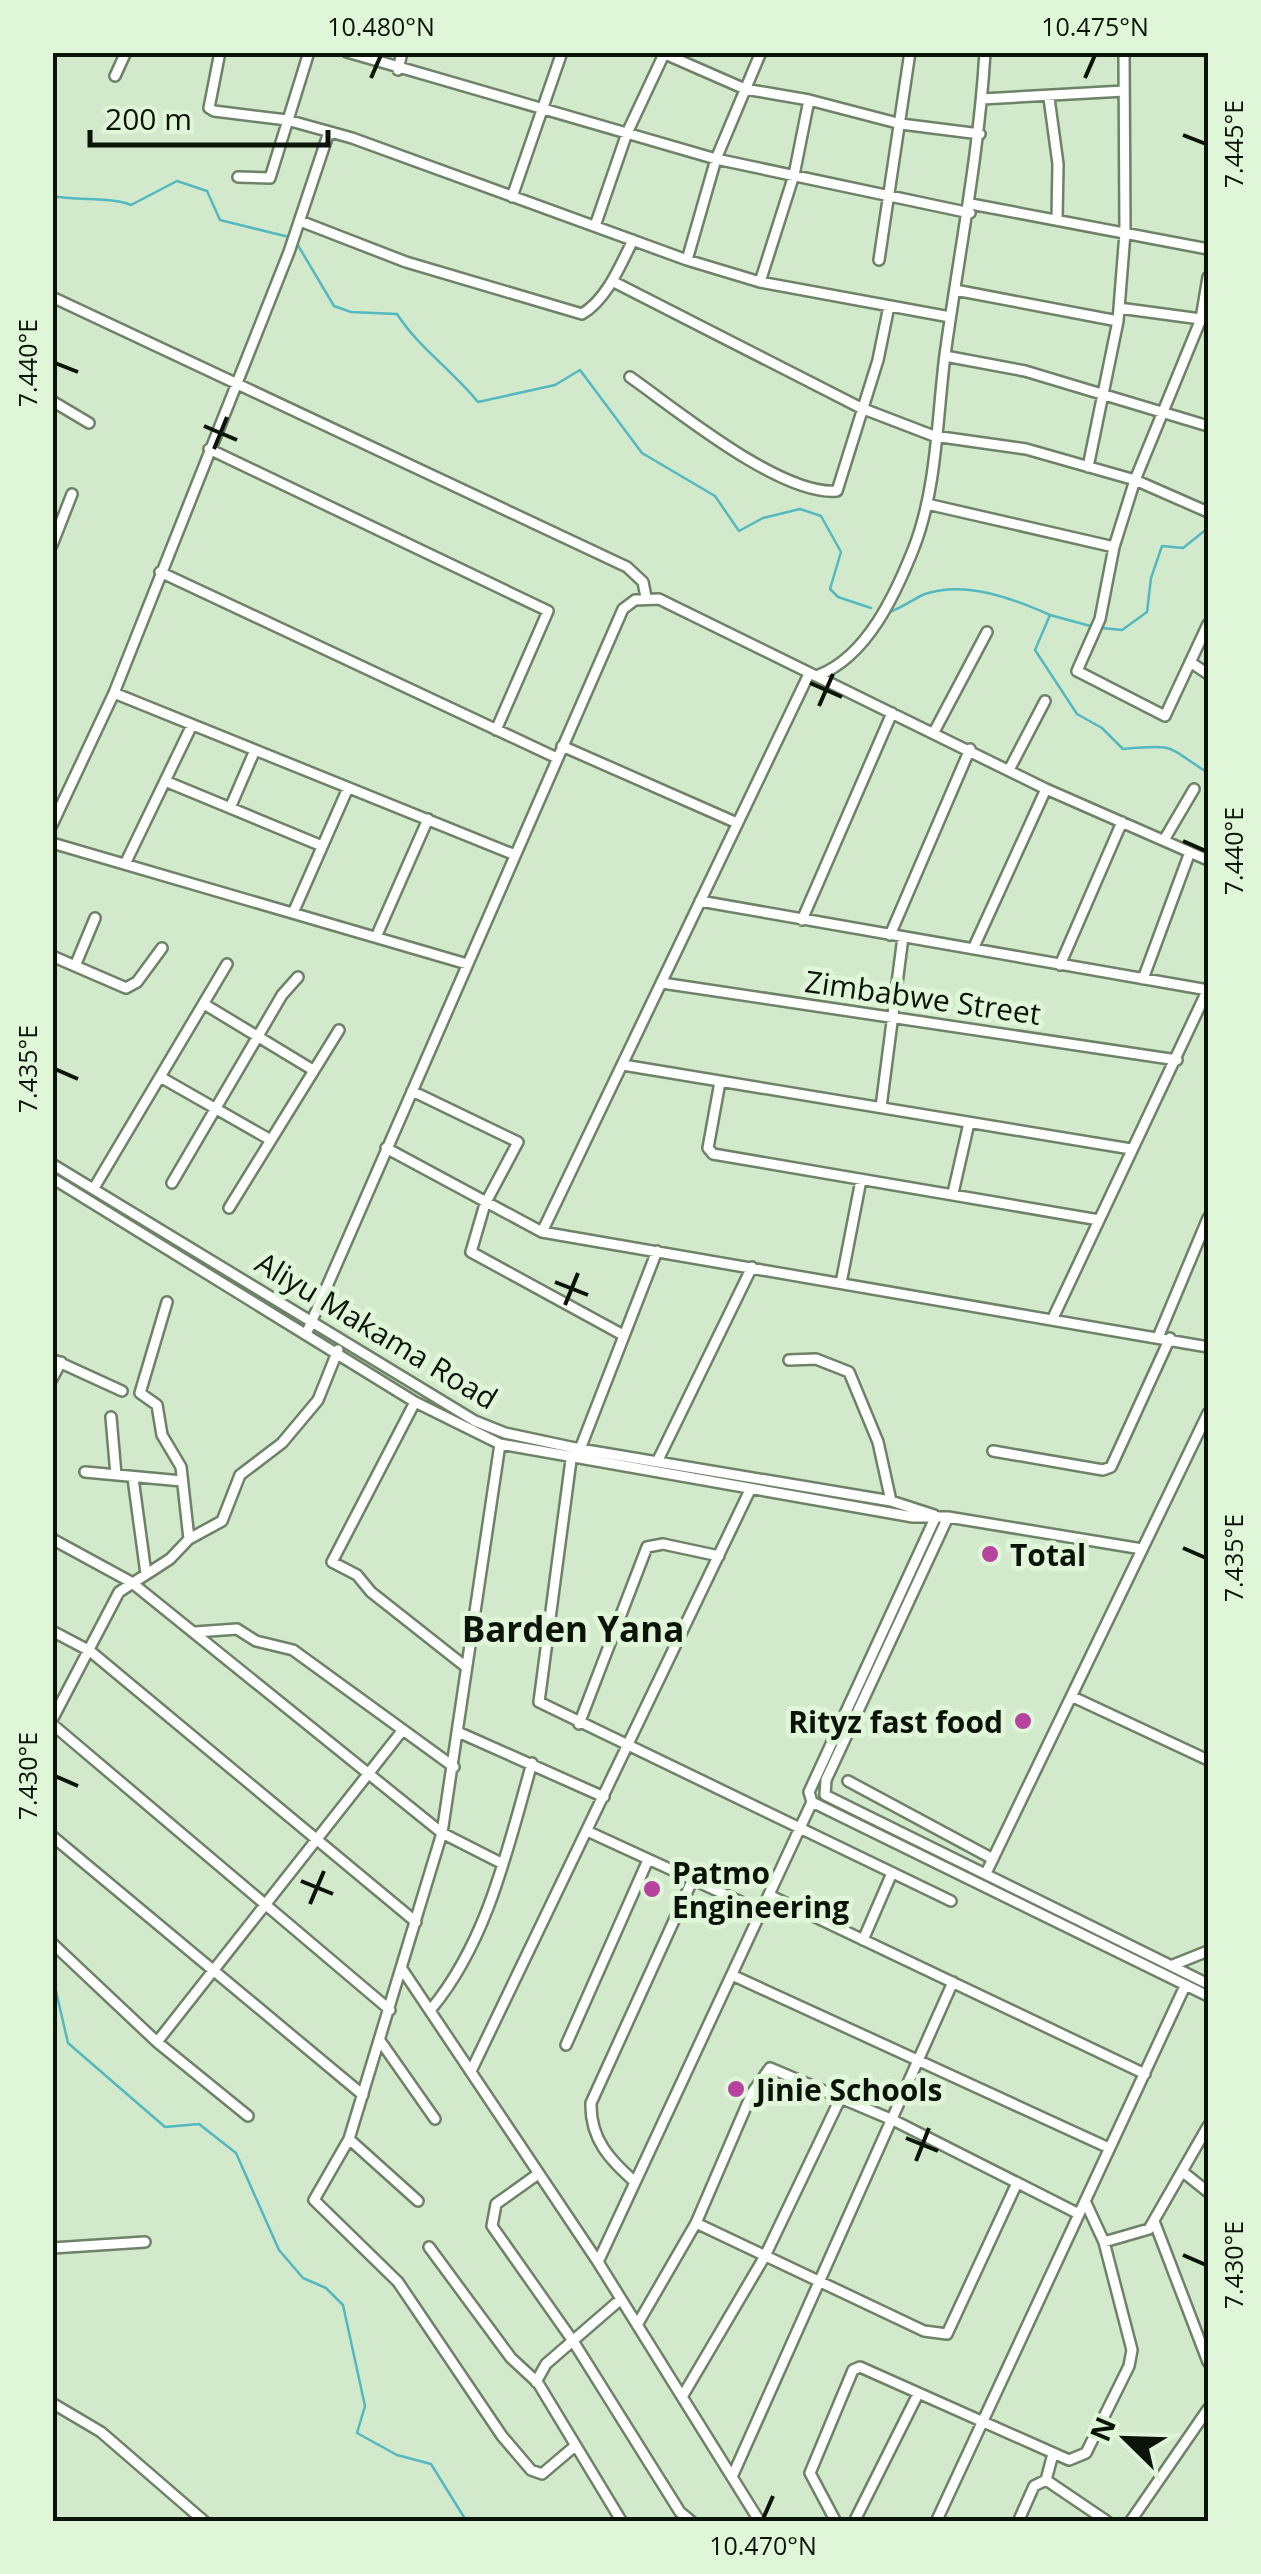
<svg xmlns="http://www.w3.org/2000/svg" width="1261" height="2574" viewBox="0 0 1261 2574" font-family="'Open Sans',sans-serif">
<style>
.lines{fill:none;stroke-linecap:round;stroke-linejoin:round}
.stream{stroke:#55b8c1;stroke-width:2.5}
.minor-casing{stroke:#6d8267;stroke-width:14}
.minor{stroke:#fff;stroke-width:9}
.ticks{fill:none;stroke:#0c1409;stroke-width:4}
.poi-dot{fill:#b6449f;stroke:#dff6d8;stroke-width:4}
.labels{text-anchor:middle;dominant-baseline:central;stroke-width:10;stroke-linejoin:round;paint-order:stroke}
.street-label{font-size:30px;fill:#0c1409;stroke:#dff6d8}
.poi-label{font-size:30px;font-weight:bold;fill:#0c1409;stroke:#dff6d8;text-anchor:start}
.quarter-label{font-size:35px;font-weight:bold;fill:#0c1409;stroke:#dff6d8}
.neatline{fill:none;stroke:#0c1409;stroke-width:4}
.ticks-label{font-size:25px;text-anchor:middle;fill:#0c1409}
</style>
<rect width="100%" height="100%" fill="#d2e9cb"/>
<g class="lines">
<path class="stream" d="M 52,196 C 77,201 112,197 131,205 L 177,181 L 207,191 L 220,220 L 289,237
M 296,242 L 334,306 L 351,312 L 397,314 C 419,348 451,369 478,402 L 555,385 L 580,370 L 642,453 L 715,496 L 739,531 L 763,518 L 800,509 L 821,516 L 841,552 L 830,589 L 838,597 L 871,608
M 889,612 C 902,608 913,599 925,594 C 965,580 1014,599 1050,615 L 1035,650 L 1077,714 L 1102,728 L 1123,749 C 1177,744 1166,746 1208,773
M 1050,615 L 1094,627
M 1102,628 L 1122,630 L 1147,612 L 1151,578 L 1162,546 L 1183,548 L 1208,528
M 52,1974 L 68,2043 L 165,2127 L 199,2124 L 236,2153 L 279,2250 L 303,2278 L 326,2288 L 343,2305 L 365,2406 L 357,2433 L 397,2455 L 431,2464 L 467,2522"/>
<g class="minor-casing">
<path id="minor" d="M 220,52 L 209,108 L 214,111 L 287,120 L 352,138 L 687,260 L 760,282 L 950,317
M 347,52 L 716,159 L 970,213
M 665,54 L 745,89 L 809,100 L 901,124 L 980,134
M 398,70 L 402,52
M 115,76 L 126,52
M 1049,98 L 1058,164 L 1057,219
M 982,99 L 1124,91
M 238,177 L 270,178 L 309,52
M 512,197 L 562,52
M 971,204 L 1208,249
M 300,221 L 406,262 L 582,314 C 607,299 620,266 633,240
M 595,226 L 627,133 L 665,52
M 687,260 L 716,159 L 761,52
M 879,260 L 910,52
M 1208,277 L 1201,319 L 1135,480 L 1114,547 L 1100,619 L 1077,671 L 1165,716 L 1208,624
M 612,281 L 861,408 L 934,436 L 1026,449 L 1135,480 L 1208,512
M 760,282 L 794,175 L 809,100
M 955,290 L 1118,321
M 52,297 L 627,567 L 643,582 L 646,597
M 1119,308 L 1208,320
M 945,356 L 1025,371 L 1208,426
M 630,377 C 677,410 781,496 837,491 L 878,360 L 889,306
M 52,401 L 89,423
M 209,449 L 548,611 L 496,730
M 1088,467 L 1118,321 L 1125,233 L 1124,52
M 927,504 L 1114,547
M 52,545 L 72,494
M 160,572 L 557,758
M 1190,662 L 1208,674
M 819,675 C 867,656 895,595 913,550 C 937,490 937,418 945,355 C 959,253 979,155 985,52
M 114,693 L 515,855
M 934,732 L 987,632
M 562,746 L 737,823
M 1009,770 L 1045,701
M 165,781 L 322,846
M 230,808 L 255,750
M 52,825 L 114,693 L 289,252 L 329,132
M 1164,840 L 1194,789
M 52,843 L 467,964
M 125,864 L 192,725
M 700,901 L 1208,990
M 293,913 L 348,788
M 802,920 L 892,713
M 890,935 L 970,749
M 376,937 L 428,819
M 973,949 L 1046,789
M 52,956 L 126,988 L 137,982 L 162,948
M 1060,965 L 1122,822
M 75,966 L 95,918
M 1143,979 L 1190,852
M 662,983 L 1177,1060
M 204,1004 L 313,1070
M 623,1065 L 1131,1149
M 162,1078 L 269,1139
M 720,1082 L 708,1148 L 713,1154 L 1099,1220
M 412,1091 L 518,1142 L 485,1204 L 471,1252 L 623,1335
M 881,1107 L 903,937
M 386,1148 L 542,1232 L 1208,1347
M 52,1164 L 475,1421 L 505,1433 L 580,1449 L 891,1501 L 934,1515
M 52,1178 L 415,1402 L 500,1444 L 913,1517 L 948,1517 L 1142,1549
M 172,1183 L 282,995 L 298,977
M 94,1188 L 227,964
M 953,1193 L 969,1123
M 229,1208 L 339,1030
M 542,1232 L 809,674
M 841,1283 L 861,1180
M 167,1302 L 140,1393 L 157,1405 L 162,1435 L 181,1467 L 189,1539
M 1053,1318 L 1208,989
M 307,1332 L 623,609 L 635,600 L 659,599 L 1046,789 L 1208,860
M 1159,1335 L 1208,1218
M 52,1359 L 122,1391
M 789,1360 L 816,1359 L 849,1372 L 878,1442 L 891,1501
M 52,1379 L 61,1362
M 415,1402 L 332,1562 L 357,1575 L 371,1592 L 466,1667
M 111,1417 L 116,1475
M 500,1444 L 442,1833 L 349,2139 L 314,2200 L 398,2282 L 502,2436 L 531,2470 L 542,2474 L 575,2446
M 580,1449 L 657,1251
M 993,1451 L 1103,1470 L 1111,1467 L 1170,1338
M 571,1460 L 539,1702 L 951,1901
M 657,1462 L 752,1267
M 85,1472 L 182,1481
M 133,1478 L 146,1574
M 936,1516 L 809,1792 L 812,1802 L 1208,1996
M 948,1517 L 826,1780 L 825,1795 L 1208,1984
M 52,1539 L 131,1582 L 442,1833 L 503,1864
M 52,1631 L 90,1651 L 416,1922
M 195,1632 L 237,1629 L 256,1641 L 293,1650 L 454,1767
M 1073,1697 L 1208,1760
M 52,1720 L 119,1592 L 170,1559 L 189,1539 L 222,1521 L 240,1475 L 282,1443 L 318,1400 L 338,1350
M 52,1724 L 390,2010
M 579,1724 L 647,1547 L 663,1544 L 719,1556
M 458,1732 L 604,1797
M 848,1781 L 993,1859
M 587,1831 L 761,1911
M 52,1836 L 363,2095
M 987,1871 L 1208,1413
M 769,1895 L 1145,2074
M 863,1940 L 892,1873
M 52,1943 L 157,2042 L 248,2116
M 1173,1965 L 1208,1951
M 402,1969 L 598,2262 L 760,2522
M 734,1976 L 1109,2148
M 432,2008 C 488,1940 508,1847 532,1763
M 157,2042 L 402,1731
M 381,2042 L 435,2119
M 566,2045 L 648,1860
M 472,2069 L 750,1490
M 349,2139 L 418,2201
M 1183,2172 L 1208,2192
M 538,2174 L 496,2204 L 492,2226 L 573,2341 L 680,2512 L 692,2522
M 635,2182 C 610,2160 590,2139 591,2103 L 692,1881
M 1154,2221 L 1208,2362
M 696,2223 L 924,2331 L 947,2334 L 1017,2183
M 1104,2242 L 1149,2229 L 1208,2126
M 429,2247 L 511,2358 L 538,2383 L 622,2522
M 52,2248 L 145,2242
M 598,2262 L 812,1802
M 637,2325 L 696,2223 L 752,2093 L 770,2068 L 895,2121 L 1079,2214
M 536,2382 L 546,2364 L 621,2299
M 682,2397 L 765,2256 L 841,2097
M 52,2403 L 101,2432 L 205,2522
M 732,2477 L 953,1982
M 1046,2480 L 1108,2522
M 836,2522 L 810,2473 L 853,2370 L 860,2367 L 1069,2460 L 1086,2453 L 1129,2366 L 1132,2350 L 1104,2242 L 1085,2201
M 854,2522 L 918,2394
M 936,2522 L 1185,1986
M 1018,2522 L 1034,2486 L 1046,2480 L 1053,2454
M 1130,2522 L 1208,2409"/>
</g>
<use href="#minor" class="minor"/>
</g>
<path class="ticks" d="M 371,78 L 381,55M 1085,78 L 1095,55M 1183,135 L 1206,144M 55,363 L 78,372M 204,426 L 237,440M 214,449 L 227,417M 810,683 L 842,697M 819,706 L 833,674M 1183,841 L 1206,851M 55,1069 L 78,1079M 555,1282 L 588,1295M 565,1305 L 578,1273M 1183,1548 L 1206,1558M 55,1776 L 78,1786M 301,1881 L 333,1894M 310,1904 L 324,1871M 906,2138 L 938,2151M 916,2161 L 929,2128M 1183,2255 L 1206,2265M 763,2519 L 773,2496"/>
<g class="poi-dot">
<circle cx="990" cy="1554" r="10"/>
<circle cx="1023" cy="1721" r="10"/>
<circle cx="652" cy="1889" r="10"/>
<circle cx="736" cy="2089" r="10"/>
</g>
<g class="labels">
<g class="street-label">
<text transform="translate(923 997) rotate(8)">Zimbabwe Street</text>
<text transform="translate(377 1330) rotate(31)">Aliyu Makama Road</text>
</g>
<g class="poi-label">
<text x="1010" y="1554">Total</text>
<text x="1003" y="1721" text-anchor="end">Rityz fast food</text>
<text x="672" y="1872">Patmo<tspan x="672" dy="34">Engineering</tspan></text>
<text x="756" y="2089">Jinie Schools</text>
</g>
<g class="quarter-label">
<text x="573" y="1628">Barden Yana</text>
</g>
</g>
<rect width="1261" height="2574" fill="none" stroke="#dff6d8" stroke-width="110"/>
<g transform="translate(1126 2439) rotate(293)" stroke="#dff6d8" stroke-width="8" paint-order="stroke">
<path d="M0-8L18 38L0 25L-18 38Z" fill="#0c1409"/>
<text y="-15" font-size="28" font-weight="bold" text-anchor="middle" fill="#0c1409">N</text>
</g>
<path d="M90 130v15h238v-15" fill="none" stroke="#0c1409" stroke-width="5"/>
<text x="105" y="130" font-size="30" fill="#0c1409" stroke="#dff6d8" stroke-width="8" paint-order="stroke">200 m</text>
<rect x="55" y="55" width="1151" height="2464" class="neatline"/>
<g class="ticks-label">
<text x="381" y="36">10.480°N</text>
<text x="1095" y="36">10.475°N</text>
<text transform="translate(1234 144) rotate(-90)" y="9">7.445°E</text>
<text transform="translate(28 363) rotate(-90)" y="9">7.440°E</text>
<text transform="translate(1234 851) rotate(-90)" y="9">7.440°E</text>
<text transform="translate(28 1069) rotate(-90)" y="9">7.435°E</text>
<text transform="translate(1234 1558) rotate(-90)" y="9">7.435°E</text>
<text transform="translate(28 1776) rotate(-90)" y="9">7.430°E</text>
<text transform="translate(1234 2265) rotate(-90)" y="9">7.430°E</text>
<text x="763" y="2555">10.470°N</text>
</g>
</svg>
